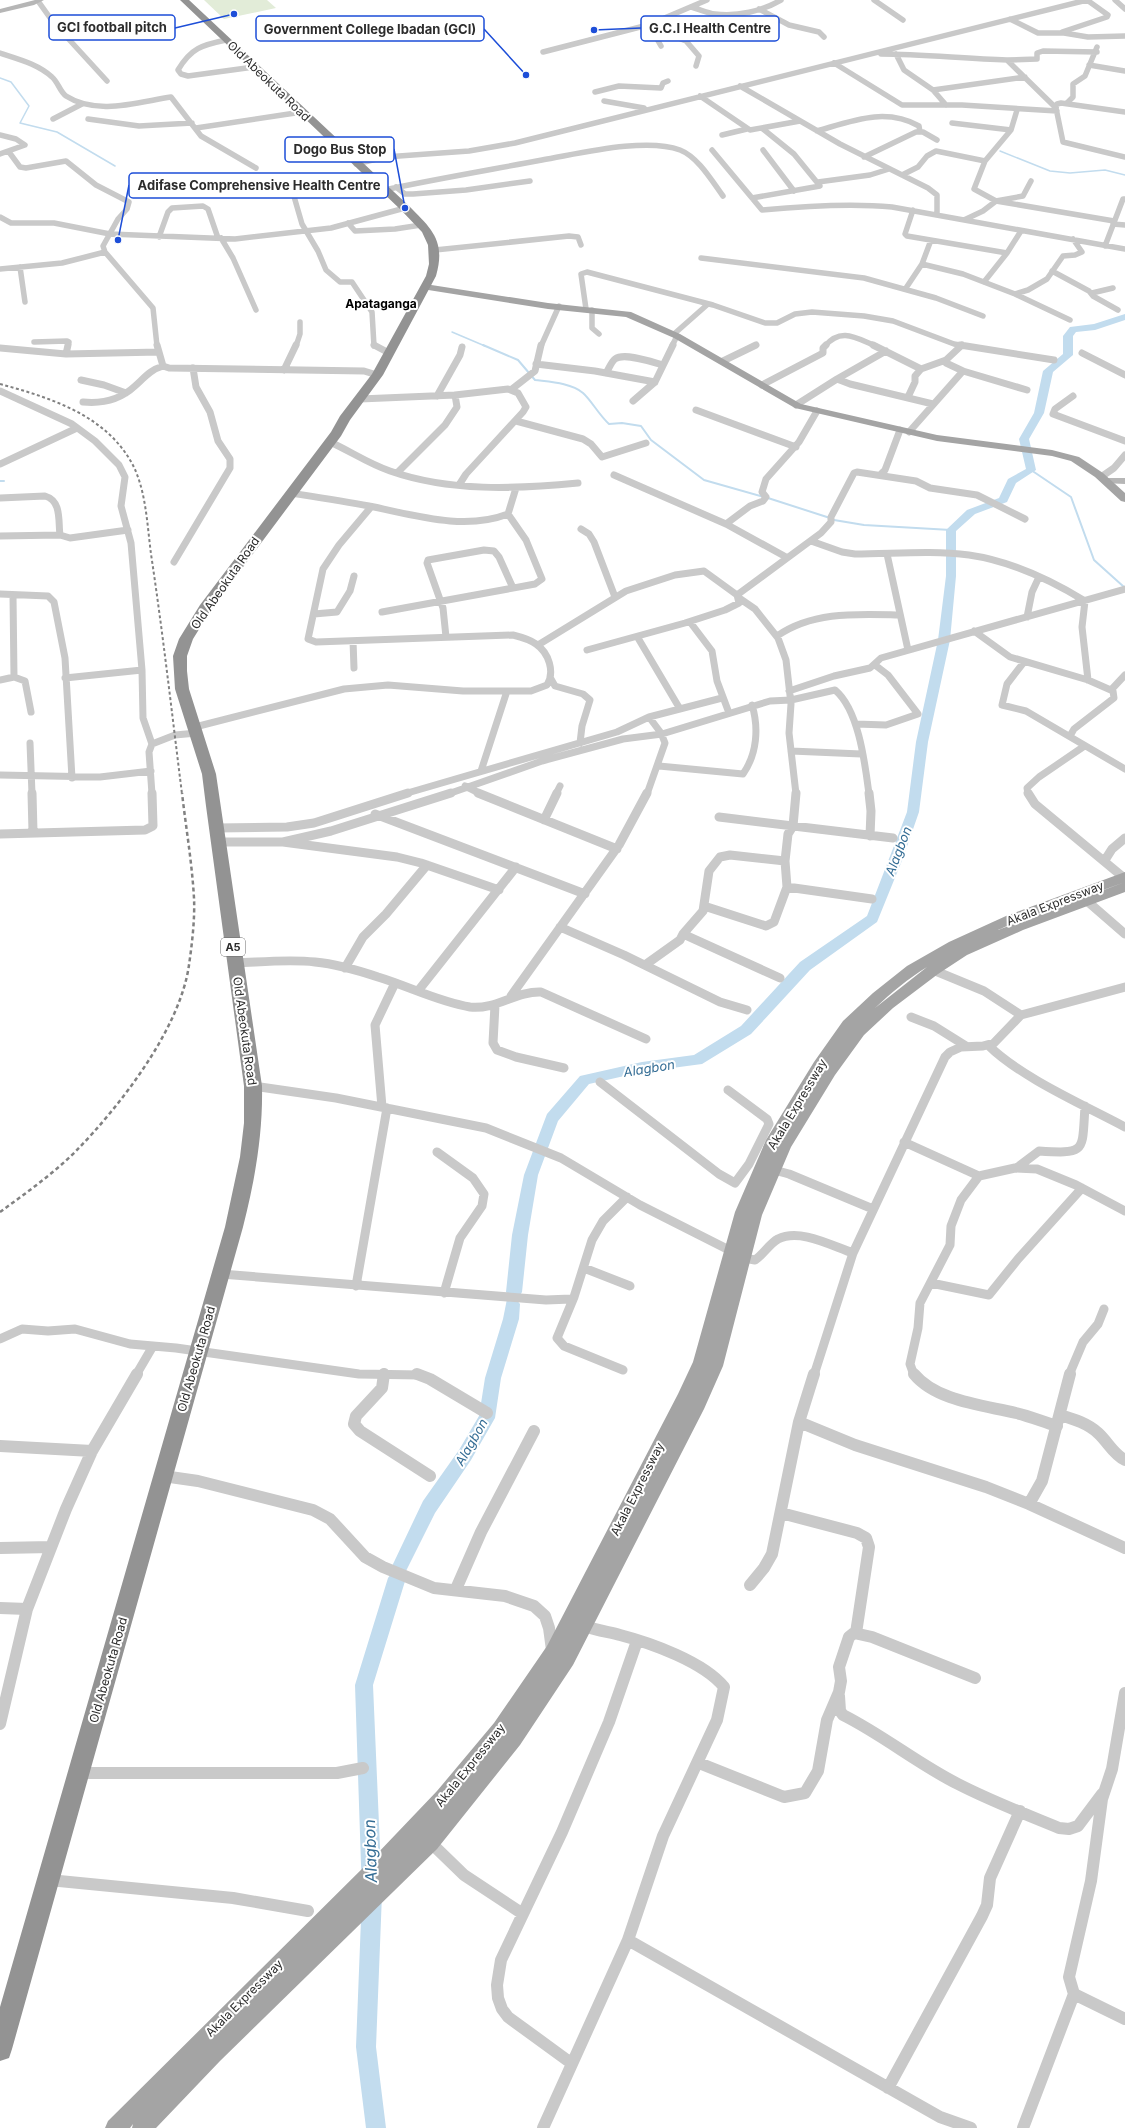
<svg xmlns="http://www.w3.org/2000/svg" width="1125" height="2128" viewBox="0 0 1125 2128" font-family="Inter,sans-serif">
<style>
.green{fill:#e2ecd8}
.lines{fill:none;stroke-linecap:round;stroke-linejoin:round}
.stream-far1{stroke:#c2dcee;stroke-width:1.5}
.stream{stroke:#c2dcee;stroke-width:2}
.river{fill:#c2dcee;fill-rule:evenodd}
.street-far3{stroke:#c9c9c9;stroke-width:5.5}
.street-far2{stroke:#c9c9c9;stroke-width:7}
.street-far1{stroke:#c9c9c9;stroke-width:9}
.street{stroke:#c9c9c9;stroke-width:12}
.secondary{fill:#b6b6b6;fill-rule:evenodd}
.primary{fill:#a4a4a4;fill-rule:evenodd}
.highway{fill:#939393;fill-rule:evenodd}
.rail-far1{stroke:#818181;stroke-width:2;stroke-dasharray:3 2.5;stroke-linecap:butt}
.rail{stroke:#818181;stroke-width:2.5;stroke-dasharray:4 3;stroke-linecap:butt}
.labels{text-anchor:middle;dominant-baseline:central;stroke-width:4;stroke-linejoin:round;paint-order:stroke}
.shield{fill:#fff;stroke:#6b6b6b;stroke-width:1}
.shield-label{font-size:11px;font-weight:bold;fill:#2c2c2c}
.street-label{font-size:12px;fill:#2c2c2c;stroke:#fff}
.far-quarter-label{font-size:12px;font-weight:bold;fill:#000;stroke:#fff}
.water-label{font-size:13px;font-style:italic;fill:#346d95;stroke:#fff}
.near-water-label{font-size:16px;font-style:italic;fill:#346d95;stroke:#fff}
.leader{fill:none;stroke:#1d4ed8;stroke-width:1.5}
.callout-dot{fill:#1d4ed8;stroke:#fff;stroke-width:1.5}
.callout{fill:#fff;stroke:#1d4ed8;stroke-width:1.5}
.callout-label{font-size:13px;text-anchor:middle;font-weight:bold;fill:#2c2c2c}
</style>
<rect width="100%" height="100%" fill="#fff"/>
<path class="green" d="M 204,0 L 267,0 L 276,8 L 224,19 Z"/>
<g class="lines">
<path class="stream-far1" d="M 0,78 L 11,82 L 29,106 L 20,123 L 57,132 L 115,166
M 1000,151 L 1050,171 L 1070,173 L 1105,170 L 1125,175
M 452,332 L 485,346"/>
<path class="stream" d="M 483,345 L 518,360 L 535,380 C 550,382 571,383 583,393 C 591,400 599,415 609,424 L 622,423 L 641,426 L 651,440 L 704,480 L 764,497
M 1031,470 L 1071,497 L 1094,560 L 1124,587
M 0,481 L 4,481
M 768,498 L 830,518
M 834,520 L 864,525 L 951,530"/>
<path class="river" d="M 1125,314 L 1125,320 L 1095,330 L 1076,332 L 1073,336 L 1073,355 L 1053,372 L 1044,413 L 1029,439 L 1036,470 L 1016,483 L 1007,502 L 975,514 L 956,531 L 956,576 L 950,640 L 928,742 L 919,812 L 903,858 L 877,922 L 810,970 L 751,1034 L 702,1064 L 642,1072 L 589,1084 L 558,1121 L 538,1175 L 528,1235 L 522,1292 L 519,1297 L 515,1298 L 520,1304 L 519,1319 L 501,1378 L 495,1418 L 471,1460 L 435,1513 L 404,1575 L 406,1578 L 373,1685 L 382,1894 L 376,2047 L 386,2128 L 366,2128 L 356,2047 L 362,1894 L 355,1685 L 388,1578 L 393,1571 L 391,1568 L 394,1562 L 423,1501 L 459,1450 L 479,1416 L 485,1378 L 503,1319 L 507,1299 L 511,1298 L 506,1292 L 512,1235 L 524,1175 L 547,1114 L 580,1076 L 642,1062 L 694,1055 L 741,1026 L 800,962 L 867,916 L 907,812 L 916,742 L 938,640 L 946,576 L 946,530 L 967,510 L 999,498 L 1008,479 L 1026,469 L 1019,439 L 1034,413 L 1043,371 L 1063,354 L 1063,336 L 1070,327 L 1094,324 Z"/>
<path class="street-far3" d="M 874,0 L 903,20
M 1115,0 L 1125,9
M 38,1 L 53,22 L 107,81
M 691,7 C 699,9 707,13 715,14 C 737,17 762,11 781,0
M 759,9 L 789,25 L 819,32 L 824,37
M 1010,19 L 1038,33 L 1064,33 L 1088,37 L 1125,36
M 1062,32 L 1107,17 L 1108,15 L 1087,0
M 665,33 L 686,41 L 699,56 L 696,66
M 226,40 C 202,45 191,48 178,70 L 181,74 L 188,76 L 254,67
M 661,46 L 657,39 L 665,33 L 666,28
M 543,52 L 648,25 L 707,0
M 0,53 C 18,59 38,64 52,77 C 58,82 60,92 66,96 C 97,116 138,102 171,97 L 201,136 L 256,168
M 881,54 C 923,54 965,59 1007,60 L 1056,108
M 896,54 L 904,70 L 933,90 L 946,105
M 1007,60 L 1037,59 L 1037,53 L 1043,51 L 1097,52
M 834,63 L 902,105 L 962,105 L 1057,111
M 1089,65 L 1125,71
M 740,86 L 840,144 L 928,188 L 937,195 L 937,215
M 933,90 L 1025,77
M 595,92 L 619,86 L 661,88 L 663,83 L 668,81
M 700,96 L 750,130 L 800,121
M 604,101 L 644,108
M 1067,103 L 1073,97 L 1073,84 L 1085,76 L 1097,47
M 1017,110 L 1011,130 L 985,161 L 974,189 L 996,201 L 1114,221
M 1125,112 L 1061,103 L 1057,104 L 1056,108 L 1063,142 L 1125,157
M 53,119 L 82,104
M 88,119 L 139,126 L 192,123
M 952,123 L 1011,130
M 196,128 L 302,112
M 817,131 C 852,121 885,107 919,126 L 920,132
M 0,135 L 16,139 L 25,145 L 0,154
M 722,135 L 747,129
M 712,150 L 762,210 C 805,206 849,203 892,207 L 1125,249
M 763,150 L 794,191
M 9,152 L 20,167 L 26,168 L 66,161 L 96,185 L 129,202 L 127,209 L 118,219 L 103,246 L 105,252 L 153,308 L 157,346
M 864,157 L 916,132 L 923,132 L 937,140
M 356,164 L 385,157 L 469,151 L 515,143 L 1087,0
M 902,175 L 918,167 L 927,156 L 936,151 L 985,161
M 818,182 L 870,175 L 889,169
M 396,187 L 405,194 L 413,194 L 466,190 L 530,181
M 384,190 C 436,179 489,170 542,160 C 578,154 645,137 680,150 C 698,157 712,181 723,196
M 293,193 L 302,224 L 318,251 L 326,270 L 340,282 L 352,282 L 372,312 L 374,346
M 752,198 L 820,186 L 794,154 L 763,129
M 913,210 L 905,234 L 907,236 L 1007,253
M 0,217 L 11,223 L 54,223 L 110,234 L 235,239 L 331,228 L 405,208
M 964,220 L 983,211 L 996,201 L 1023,196 L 1031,181
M 348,223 L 355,231 L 395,229 L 421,225
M 1113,224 L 1125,225
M 159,237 L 168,212 L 172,208 L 203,206 L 208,209 L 218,238
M 221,238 L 233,258 L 256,310
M 1105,246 L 1123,199 L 1125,199
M 435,250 L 569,236 L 578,237 L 581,245
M 701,258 L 864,278 L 936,298 L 983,316
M 922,264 L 963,274 L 1015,294 L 1028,290 L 1047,279 L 1063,256 L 1075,255 L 1082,252 L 1073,239
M 20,267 L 25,302
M 0,269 L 62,263 L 105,252
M 1052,271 L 1089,291 L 1093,296 L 1118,310
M 984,282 L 1007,253 L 1021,231
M 906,288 L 922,264 L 931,240
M 1092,293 L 1113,288
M 1015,294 L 1070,320
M 586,309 L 581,274 L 587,272 L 713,305 L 765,323 L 777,323 L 795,314 L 812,312 L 864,316 L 893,321 L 954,344 L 966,346
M 592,310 L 592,328 L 599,334
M 674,334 L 708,304
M 34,342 L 67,341 L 69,342 L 68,346
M 296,346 L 300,334 L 300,322
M 541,346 L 559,306
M 672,346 L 677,336
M 754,346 L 756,345
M 825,346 C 841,327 856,338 876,346"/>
<path class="street-far2" d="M 157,345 L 163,366 L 169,368 L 364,371 L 377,375
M 374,345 L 389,353
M 873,345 L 921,369
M 960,345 L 1054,360
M 0,348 L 66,354 L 159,352
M 1082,353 L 1125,375
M 66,354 L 68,345
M 946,360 L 962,345
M 723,361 L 756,345
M 536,364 L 595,371 L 655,382
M 284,370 L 296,345
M 606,373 C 609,369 611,362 615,359 C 624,352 652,362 663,365
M 837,379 L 886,351
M 81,380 L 104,385 L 126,393
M 762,385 L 823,353 L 823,348 L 826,345
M 512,389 L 535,371 L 541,345
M 0,391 L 72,424 L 95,441 L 119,465 L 125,477 L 121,506 L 131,543 L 142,670 L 143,718 L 152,744 L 149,752 L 152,794
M 437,396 L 460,355 L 462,347
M 1073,396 L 1055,409 L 1053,414 L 1125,441
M 908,397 L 915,382 L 915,376 L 921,369 L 946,360 L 946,363 L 963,371
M 360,399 L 455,395 L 508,389 L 518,393 L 526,407 L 523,412 L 466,474 L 459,485
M 633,401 L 655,382 L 673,345
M 83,402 C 103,404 120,400 135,386 C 145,377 150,370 163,366
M 796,405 L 837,379 L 850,384 L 933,404
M 696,410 L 796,447
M 516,421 L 583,439 L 591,444 L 602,457 L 646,443
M 909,432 L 963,371 L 1027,390
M 330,442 C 350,451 369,464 390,471 C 450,492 516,489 578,483
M 0,464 L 77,428
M 397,473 L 445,425 L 457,407 L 455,395
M 881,474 L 885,470 L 900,430
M 614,475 L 726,524 L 786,557
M 1101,477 L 1114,468 L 1125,455
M 290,493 C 316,497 343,501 369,506 C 414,515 464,531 508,514 L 516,488
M 0,498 L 45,496 C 62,501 58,521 60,535
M 726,524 L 750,506 L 763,501 L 766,497 L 762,492 L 766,479 L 799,442 L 817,411
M 581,529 L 589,534 L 594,542 L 615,597
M 0,536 L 60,535 L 70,538 L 128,530
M 811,541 L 842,552 L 855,554 C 893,554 931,550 969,555 C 1011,561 1049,579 1085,601 L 1082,627 L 1088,680
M 887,554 L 908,650
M 174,562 L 230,468 L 230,459 L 218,441 L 210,412 L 196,387 L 193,368
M 0,594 L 48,596 L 54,602 L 65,658 L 72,778
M 13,595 L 14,677
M 737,595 L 821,533 L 831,522 L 831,517 L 854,473 L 857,472 L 916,481 L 930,488 L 977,495 L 1025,519
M 739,598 L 755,609 L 778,638 L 786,660 L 791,704 L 789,733 L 796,794
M 382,612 L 535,584 L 542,579 L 526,540 L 508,514
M 314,614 L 337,612 L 350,591 L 354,576
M 1027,617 L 1032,592 L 1039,577
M 690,622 L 712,651 L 717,681 L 729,713
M 974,631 L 1010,657 L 1088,680 L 1113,691 L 1114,698 L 1074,729 L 1070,736
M 777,636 C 813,611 857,614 899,615
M 446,637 L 443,608 L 427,563 L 428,560 L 484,550 L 494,551 L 499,557 L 513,588
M 638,638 L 680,709
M 353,641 L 354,668
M 538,645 L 626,591 L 675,575 L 704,571 L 737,595 L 739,603 L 725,610 L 685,623 L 587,650
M 1024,662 L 1007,684 L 1002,705 L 1026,711 L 1125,769
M 65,678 L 142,670
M 551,679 L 555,686 L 583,694 L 590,700 L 582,726 L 580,743
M 0,680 L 14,677 L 25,681 L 31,712
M 1111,690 L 1125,675
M 789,691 L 834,676 L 870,668 L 881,658 L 1125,589
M 856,724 L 886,725 L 918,714 L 888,675 L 875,665
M 195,727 L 344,689 L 388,685 L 463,691 L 531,691 L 547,685 C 555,672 549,653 536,644 C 529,639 521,637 513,635 L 316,642 L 308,639 L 323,569 L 339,545 L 371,507
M 30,743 L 32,794
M 152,744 L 175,735 L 197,733
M 791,751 L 861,754
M 659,766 L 743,774 C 757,754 759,728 752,705
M 481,771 L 507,691
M 0,775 L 100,777 L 151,771
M 465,786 L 481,794
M 404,794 L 617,732 L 649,717 L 722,698
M 448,794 L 542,761 L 623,739 L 662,734 L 770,701 L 791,700 L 835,690 C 859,710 865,764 869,794
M 556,794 L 560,786
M 647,794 L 665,743 L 661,733 L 649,717
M 1028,794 L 1027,788 L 1039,777 L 1083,747"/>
<path class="street-far1" d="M 32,793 L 33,832
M 478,793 L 617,849
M 869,793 L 871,811 L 870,836
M 1028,793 L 1035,804 L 1123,877
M 375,814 L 585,894
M 719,817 L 893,838
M 544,820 L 557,793
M 216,828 L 287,827 L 314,823 L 408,793
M 0,834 L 145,830 L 153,826 L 152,793
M 218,842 L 283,842 L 397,857 L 421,863 L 499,890
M 283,842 L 331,831 L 451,793
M 1105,860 L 1112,849 L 1125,838
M 787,887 L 872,899
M 1087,901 L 1125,934
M 704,906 L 766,926 L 774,922 L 787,887 L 785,861 L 788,834 L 793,826 L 796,793
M 560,927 L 624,955 L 720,1002 L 747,1010
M 683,934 L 703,911 L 709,871 L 720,857 L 730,855 L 785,861
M 236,963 C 262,962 289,959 315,962 C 336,964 357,970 378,977 C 408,986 439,1002 470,1007 C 496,1010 516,991 541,992 L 646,1039
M 645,965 L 680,940 L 683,934 L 780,978
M 345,968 L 363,937 L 386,914 L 427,865
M 933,970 L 984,991 L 1021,1015
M 418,991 L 516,867
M 511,996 L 619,845 L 647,793
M 495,1005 L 493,1043 L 497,1050 L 516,1057 L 564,1068
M 911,1017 L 934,1026 L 966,1046
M 988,1045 C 1020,1077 1084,1105 1125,1127
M 600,1082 L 719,1174 L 735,1183 L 749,1164 L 769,1124 L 767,1119 L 728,1090
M 253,1086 L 336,1098 L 486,1128 L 561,1158 L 640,1205 L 731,1251
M 382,1107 L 375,1025 L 395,983
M 904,1142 L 979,1176
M 437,1152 L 473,1178 L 484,1194 L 482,1206 L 460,1238 L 444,1293
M 1018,1167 L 1039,1151 C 1087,1154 1082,1152 1085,1106
M 774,1170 L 789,1174 L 873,1209
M 744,1258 L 755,1260 C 764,1254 769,1244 778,1239 C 800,1228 832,1246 853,1253
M 584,1268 L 630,1286
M 221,1274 L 546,1300 L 571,1299
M 931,1283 L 989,1295 L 1018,1259 L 1082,1188
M 356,1286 L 387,1108
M 0,1339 L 22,1329 L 48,1331 L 75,1329 L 130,1344 L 176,1348 L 359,1374 L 420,1375
M 623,1370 L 564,1346 L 557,1338 L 574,1297 L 592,1240 L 603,1221 L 627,1197
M 136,1375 L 153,1346
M 384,1375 L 384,1373
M 814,1375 L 853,1253 L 945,1057 L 950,1052 L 961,1047 L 983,1046 L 994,1043 L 1021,1015 L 1125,987
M 914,1375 L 910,1364 L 918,1328 L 920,1303 L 950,1245 L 951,1226 L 961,1200 L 979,1176 L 1015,1168 L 1037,1169 L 1076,1185 L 1125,1211
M 1069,1375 L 1083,1342 L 1098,1324 L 1104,1309"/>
<path class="street" d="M 384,1374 L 382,1388 L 356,1416 L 354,1424 L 360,1431 L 430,1476
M 417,1374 L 430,1379 L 487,1413
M 914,1374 C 936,1401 983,1405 1016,1413 C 1030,1416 1043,1422 1057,1426
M 1060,1415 C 1073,1419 1087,1423 1098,1433 C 1108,1442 1113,1454 1125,1460
M 799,1422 L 855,1445 L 986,1487 L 1029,1504 L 1125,1548
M 0,1446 L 92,1451
M 163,1476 L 198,1481 L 313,1510 L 330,1519 L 365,1557 L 383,1567 L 434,1588 L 505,1596 L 534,1606 L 545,1616 L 549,1628 L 552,1650
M 1029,1504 L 1042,1481 L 1070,1374
M 781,1513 L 857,1533 L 866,1538 L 869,1547 L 856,1633
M 0,1548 L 51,1547
M 750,1585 L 764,1568 L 772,1554 L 799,1422 L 814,1374
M 456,1589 L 481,1532 L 534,1431
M 0,1608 L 27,1609
M 1125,1693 L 1112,1769 L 1102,1799 L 1091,1881 L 1069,1977 L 1074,1994 L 1125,2019
M 839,1696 L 840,1711 L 843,1715 C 883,1735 918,1764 958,1784 C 991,1801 1025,1814 1059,1828 L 1069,1829 L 1078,1826 L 1102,1794
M 0,1724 L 27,1609 L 66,1509 L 92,1451 L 137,1374
M 699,1763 L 784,1797 L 805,1793 L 818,1771 L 827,1720 L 839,1692 L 841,1681 L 839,1667 L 849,1637 L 854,1633 L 872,1637 L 975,1678
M 78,1773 L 337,1773 L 363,1768
M 430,1842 L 464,1875 L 523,1914
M 49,1880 L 233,1898 L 308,1911
M 628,1940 L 940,2117 L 971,2128
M 571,2063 L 508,2017 L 502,2009 L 498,1998 L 497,1985 L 501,1960 L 562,1832 L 609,1722 L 637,1641
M 888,2088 L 982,1916 L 987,1905 L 990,1878 L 1020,1811
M 543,2128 L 628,1940 L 663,1836 L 717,1720 L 724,1687 C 704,1662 651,1643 620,1635 C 608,1632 596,1630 584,1626
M 1023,2128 L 1074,1994"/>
<path class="secondary" d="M 35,0 L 44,0 L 34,5 L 0,13 L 0,9 Z
M 1106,478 L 1125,478 L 1125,484 L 1103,483 L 1101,481 Z"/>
<path class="primary" d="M 425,284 L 548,303 L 631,312 L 680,334 L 801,404 L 937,435 L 1052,450 L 1079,457 L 1103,473 L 1125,493 L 1125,502 L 1121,501 L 1095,477 L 1071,461 L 1052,456 L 937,441 L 795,408 L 674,338 L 626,317 L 548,309 L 422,289 L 422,285 Z
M 1125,872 L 1125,882 L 1016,922 L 998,930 L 1125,882 L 1125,892 L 1023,930 L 967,955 L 938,974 L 893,1008 L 864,1035 L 835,1075 L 791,1147 L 762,1215 L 723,1366 L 704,1409 L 573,1665 L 520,1745 L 437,1849 L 220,2061 L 156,2128 L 132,2128 L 133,2124 L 130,2128 L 105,2128 L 108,2121 L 375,1856 L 437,1791 L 494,1723 L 547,1646 L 678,1394 L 693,1362 L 735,1212 L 766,1140 L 814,1062 L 843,1021 L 873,993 L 907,966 L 949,942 L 1006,916 ZM 927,967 L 875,1008 C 891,993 909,978 927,967 Z"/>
<path class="highway" d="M 180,0 L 189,0 L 409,206 C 432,229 446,241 436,276 L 383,375 L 350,420 L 341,436 L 211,610 L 193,639 L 187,656 L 187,671 L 189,689 L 216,774 L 262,1086 C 263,1134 255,1180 243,1227 L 12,2049 L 9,2058 L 0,2061 L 0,2007 L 225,1227 L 240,1157 L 244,1123 L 244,1086 L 206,806 L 202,774 L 175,689 L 173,656 L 179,639 L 200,605 L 331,432 L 340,416 L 372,374 L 426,276 L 429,264 L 428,245 L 422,232 L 401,210 Z"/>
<path class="rail-far1" d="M 0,384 C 48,397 103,414 130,460 C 146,486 147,524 151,554 C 163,634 172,714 182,794"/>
<path class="rail" d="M 0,1212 C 26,1193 53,1174 76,1151 C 120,1106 180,1029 189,965 C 192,944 195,919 194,898 C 192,863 186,828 182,793"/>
</g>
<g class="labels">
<rect class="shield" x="221" y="938" width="24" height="18" rx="3"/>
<g class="shield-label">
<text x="233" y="947">A5</text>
</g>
<g class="street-label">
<text transform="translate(269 81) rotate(44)">Old Abeokuta Road</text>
<text transform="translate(225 583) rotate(-55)">Old Abeokuta Road</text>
<text transform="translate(1055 903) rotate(-21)">Akala Expressway</text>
<text transform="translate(245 1031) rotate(82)">Old Abeokuta Road</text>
<text transform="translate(797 1104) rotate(-59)">Akala Expressway</text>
<text transform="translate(196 1359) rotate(-74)">Old Abeokuta Road</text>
<text transform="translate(637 1489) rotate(-63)">Akala Expressway</text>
<text transform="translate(108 1670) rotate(-74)">Old Abeokuta Road</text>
<text transform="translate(470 1765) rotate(-51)">Akala Expressway</text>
<text transform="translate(244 1998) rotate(-45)">Akala Expressway</text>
</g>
<g class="far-quarter-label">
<text x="381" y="303">Apataganga</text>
</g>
<g class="water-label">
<text transform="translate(898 851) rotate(-69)">Alagbon</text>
<text transform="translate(649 1068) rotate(-9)">Alagbon</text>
<text transform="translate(471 1442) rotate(-60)">Alagbon</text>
</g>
<g class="near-water-label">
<text transform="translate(370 1851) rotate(-92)">Alagbon</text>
</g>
</g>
<path class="leader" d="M234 14L175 28M594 30L641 28M526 75L484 29M405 208L394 149M118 240L129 185"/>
<g class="callout-dot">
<circle cx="234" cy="14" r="4"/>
<circle cx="594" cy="30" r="4"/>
<circle cx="526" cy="75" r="4"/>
<circle cx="405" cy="208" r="4"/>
<circle cx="118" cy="240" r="4"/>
</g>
<g class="callout">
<rect x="49" y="15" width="126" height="25" rx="4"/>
<rect x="641" y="16" width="138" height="25" rx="4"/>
<rect x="256" y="16" width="228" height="25" rx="4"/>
<rect x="285" y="137" width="109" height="25" rx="4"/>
<rect x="129" y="173" width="259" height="25" rx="4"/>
</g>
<g class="callout-label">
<text x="112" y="32">GCI football pitch</text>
<text x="710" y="33">G.C.I Health Centre</text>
<text x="370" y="34">Government College Ibadan (GCI)</text>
<text x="340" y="154">Dogo Bus Stop</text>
<text x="259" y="190">Adifase Comprehensive Health Centre</text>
</g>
</svg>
